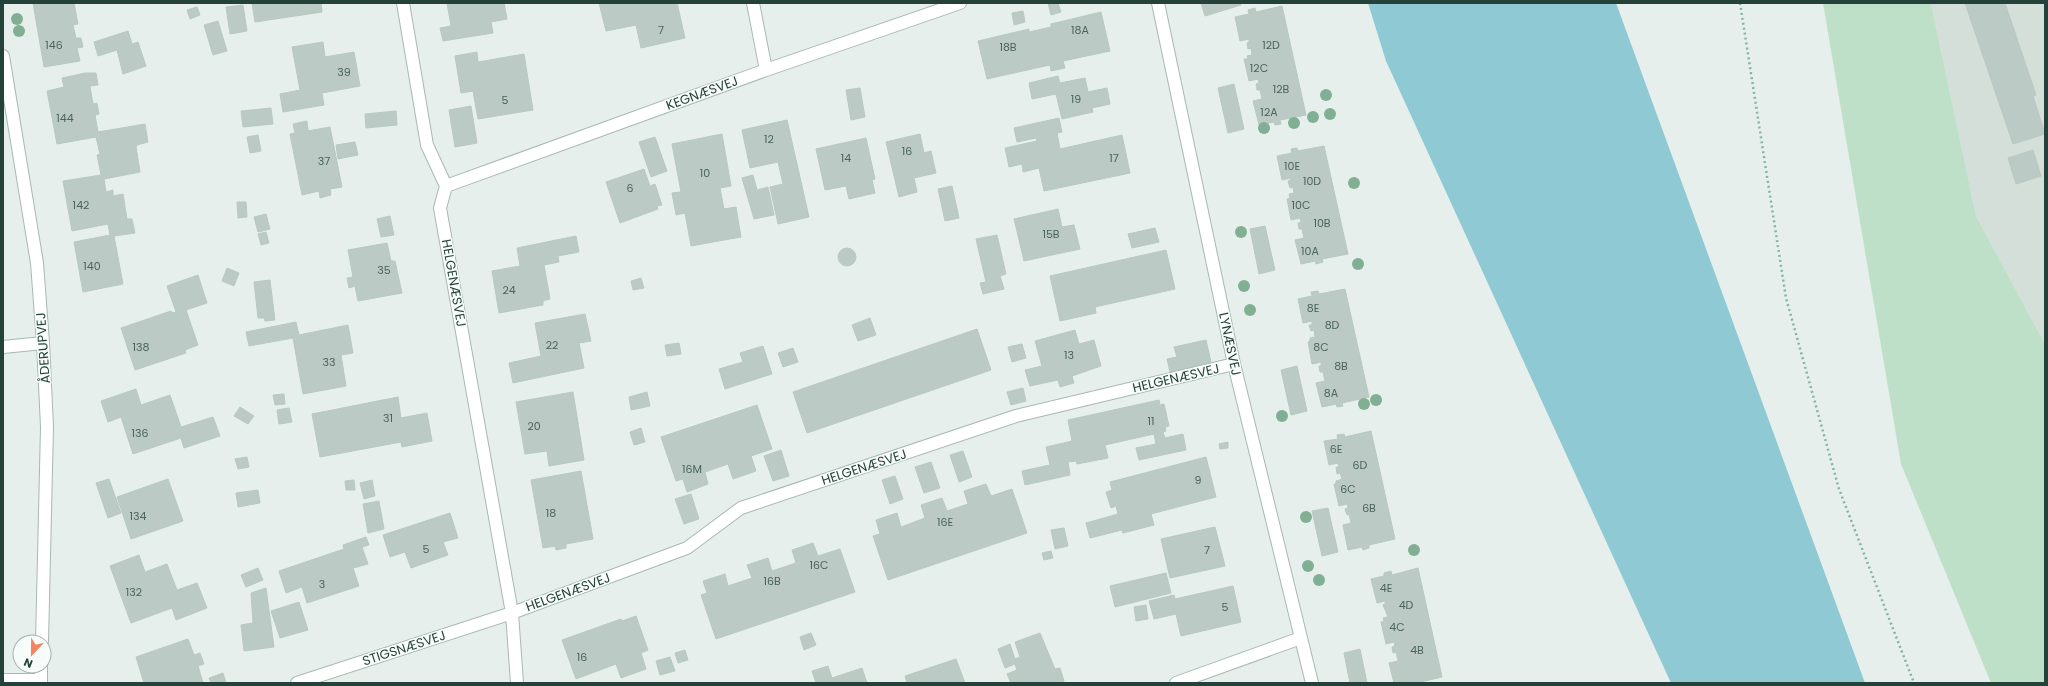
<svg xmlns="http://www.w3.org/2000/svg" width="2048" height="686" viewBox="0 0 2048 686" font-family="Poppins,sans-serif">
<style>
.built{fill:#d4dfda}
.green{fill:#bfe0c8}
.water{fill:#8ec9d4}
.building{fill:#bbcac4;stroke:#b8c9c2}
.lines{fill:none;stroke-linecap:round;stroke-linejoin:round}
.service-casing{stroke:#a8b8b2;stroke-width:14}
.minor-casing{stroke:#a8b8b2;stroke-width:14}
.path{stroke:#86b3a5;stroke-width:2.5;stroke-dasharray:2 3;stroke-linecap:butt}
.service{stroke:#fff;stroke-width:12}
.minor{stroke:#fff;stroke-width:12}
.tree{fill:#80af93}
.labels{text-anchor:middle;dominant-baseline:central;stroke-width:3;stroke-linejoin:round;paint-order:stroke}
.number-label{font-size:11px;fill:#4a645c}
.street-label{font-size:13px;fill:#24423a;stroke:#f7fbf9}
</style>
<rect width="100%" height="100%" fill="#e6efeb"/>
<path class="built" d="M 1931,3 L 2045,3 L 2045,344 L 1976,216 Z"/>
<path class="green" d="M 1823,3 L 1931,3 L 1976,216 L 2045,344 L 2045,683 L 1991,683 L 1901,464 Z"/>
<path class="water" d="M 1368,3 L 1616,3 L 1865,683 L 1671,683 L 1386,61 Z"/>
<path class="building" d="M 33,3 L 74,3 L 78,24 L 73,25 L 76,38 L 81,38 L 83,47 L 77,48 L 80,61 L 44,67 Z
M 252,3 L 321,3 L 322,12 L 255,22 Z
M 447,3 L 504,3 L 507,19 L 491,22 L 493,33 L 443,41 L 440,28 L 451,26 Z
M 599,3 L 635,3 L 636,5 L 646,3 L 677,3 L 685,38 L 641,48 L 636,25 L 606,31 Z
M 1048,3 L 1058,3 L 1061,12 L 1051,15 Z
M 1201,3 L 1240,3 L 1241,5 L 1205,16 Z
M 1965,3 L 2005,3 L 2036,95 L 2033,96 L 2045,134 L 2013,144 Z
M 243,5 L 247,31 L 230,34 L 226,7 Z
M 1282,6 L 1306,115 L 1280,120 L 1281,124 L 1275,125 L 1274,122 L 1259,125 L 1253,101 L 1262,99 L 1260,90 L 1257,90 L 1256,84 L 1259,83 L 1258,79 L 1249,81 L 1244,59 L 1248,59 L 1247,56 L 1252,55 L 1251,48 L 1248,49 L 1247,43 L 1249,42 L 1249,39 L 1240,41 L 1235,17 L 1249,14 L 1248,10 L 1255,8 L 1256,12 Z
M 197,7 L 200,15 L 190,19 L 187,10 Z
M 1023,11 L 1025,22 L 1014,25 L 1012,13 Z
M 1101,12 L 1110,51 L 1063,61 L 1065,68 L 1051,71 L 1050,65 L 987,79 L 978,41 L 1029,29 L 1029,32 L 1051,27 L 1051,24 Z
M 218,21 L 227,51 L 213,55 L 204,25 Z
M 128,31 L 132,44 L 138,42 L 146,66 L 123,74 L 117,50 L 98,56 L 94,42 Z
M 323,42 L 325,57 L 354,52 L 360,86 L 322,93 L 324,105 L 283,112 L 280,94 L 300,90 L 292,47 Z
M 477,52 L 478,62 L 524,54 L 533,110 L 478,119 L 473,91 L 461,93 L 455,56 Z
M 85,73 L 96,73 L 98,85 L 90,86 L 93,104 L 97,103 L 99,114 L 95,115 L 98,132 L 145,124 L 148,142 L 137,145 L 136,147 L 140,172 L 104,179 L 106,192 L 113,190 L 113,196 L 123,194 L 127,219 L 132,219 L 135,233 L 114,236 L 123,284 L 83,292 L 74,242 L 110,235 L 108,224 L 72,231 L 63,181 L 101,175 L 97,155 L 100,154 L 96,137 L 57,144 L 47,91 L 64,87 L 62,78 Z
M 1058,76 L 1060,83 L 1085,78 L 1088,92 L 1107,88 L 1110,104 L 1092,108 L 1093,112 L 1062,119 L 1056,94 L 1032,99 L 1029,83 Z
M 1234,84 L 1244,129 L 1228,133 L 1218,88 Z
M 860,88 L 865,117 L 851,120 L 846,90 Z
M 471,106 L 477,143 L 455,147 L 449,110 Z
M 271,108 L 273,124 L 243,127 L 241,111 Z
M 396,111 L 397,125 L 366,128 L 365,114 Z
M 1059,118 L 1062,132 L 1057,133 L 1060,149 L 1122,135 L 1130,173 L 1044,191 L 1039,168 L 1023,172 L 1022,164 L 1009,167 L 1005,148 L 1037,141 L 1036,138 L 1017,142 L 1014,128 Z
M 787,120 L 809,217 L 778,224 L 770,187 L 783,184 L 778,162 L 750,168 L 742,130 Z
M 307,121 L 308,131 L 330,127 L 342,187 L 330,189 L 331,195 L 320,198 L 319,191 L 302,195 L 290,134 L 295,133 L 293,124 Z
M 722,134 L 731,186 L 720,188 L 724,209 L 736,207 L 741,237 L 691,246 L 685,213 L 676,215 L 672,193 L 681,192 L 672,144 Z
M 920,134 L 924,153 L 931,151 L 936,173 L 914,178 L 917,192 L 899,197 L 886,142 Z
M 258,135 L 261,151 L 250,153 L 247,137 Z
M 655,137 L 667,171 L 651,177 L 639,142 Z
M 866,138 L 875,179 L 872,180 L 875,193 L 849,199 L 846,186 L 825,190 L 816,149 Z
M 355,142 L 358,155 L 338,159 L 336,145 Z
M 1324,146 L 1348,254 L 1322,259 L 1323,262 L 1316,264 L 1315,261 L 1301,264 L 1295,240 L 1304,238 L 1302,229 L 1299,229 L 1298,223 L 1301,222 L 1300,218 L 1291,220 L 1287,199 L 1290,198 L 1289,194 L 1294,193 L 1293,187 L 1290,188 L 1288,181 L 1291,180 L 1291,178 L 1282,180 L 1277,156 L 1292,153 L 1291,149 L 1297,148 L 1298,151 Z
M 2033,150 L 2041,176 L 2016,184 L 2008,158 Z
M 644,169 L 650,186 L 655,184 L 662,205 L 657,206 L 658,209 L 620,223 L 606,182 Z
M 753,175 L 757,190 L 768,187 L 774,215 L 754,219 L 742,178 Z
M 952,186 L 959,218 L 945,221 L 938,189 Z
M 237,202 L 246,202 L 247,217 L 238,218 Z
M 1058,209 L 1062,227 L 1074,225 L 1080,249 L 1024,261 L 1014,219 Z
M 266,214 L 270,229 L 258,232 L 254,217 Z
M 390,216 L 394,235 L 381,237 L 377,219 Z
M 1265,226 L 1275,270 L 1259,274 L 1250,229 Z
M 1155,228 L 1159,242 L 1132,248 L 1128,234 Z
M 266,232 L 269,243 L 261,245 L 258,234 Z
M 997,235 L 1006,274 L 1000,276 L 1004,289 L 983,294 L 980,283 L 986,282 L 976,239 Z
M 576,236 L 579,252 L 558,256 L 559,262 L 544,265 L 550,299 L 543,301 L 543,305 L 499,313 L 492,271 L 520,266 L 517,248 Z
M 387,243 L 391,261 L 395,261 L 402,293 L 358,301 L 355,286 L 349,288 L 347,278 L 353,277 L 348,250 Z
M838 257a9 9 0 1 1 18 0a9 9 0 1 1-18 0Z
M 1166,250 L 1175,289 L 1095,307 L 1096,313 L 1060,321 L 1050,276 Z
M 227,268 L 239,273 L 234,286 L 222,281 Z
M 198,275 L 207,303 L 186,310 L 198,345 L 185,350 L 186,353 L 135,370 L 121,328 L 171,311 L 172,313 L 176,312 L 167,286 Z
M 641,278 L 644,288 L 633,290 L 631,281 Z
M 270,280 L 275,320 L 265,321 L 264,318 L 258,318 L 254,282 Z
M 1345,289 L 1369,397 L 1342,403 L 1343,406 L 1337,407 L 1336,404 L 1322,407 L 1316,383 L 1325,381 L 1323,372 L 1320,372 L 1319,366 L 1321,366 L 1321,362 L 1312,364 L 1308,342 L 1310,341 L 1310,338 L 1315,337 L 1314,330 L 1311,331 L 1309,325 L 1312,325 L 1312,321 L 1303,323 L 1298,299 L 1312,296 L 1311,292 L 1318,291 L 1319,294 Z
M 585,314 L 591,341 L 579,343 L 584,368 L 513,383 L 509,363 L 541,356 L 535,323 Z
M 870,318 L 876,335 L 858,341 L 852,325 Z
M 296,322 L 299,335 L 348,325 L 353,353 L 341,355 L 346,386 L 303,394 L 293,338 L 249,346 L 246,332 Z
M 977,329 L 991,370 L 807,433 L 793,392 Z
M 1075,330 L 1079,344 L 1094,340 L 1101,366 L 1072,376 L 1074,383 L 1060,387 L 1058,380 L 1030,386 L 1025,370 L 1042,366 L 1035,341 Z
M 1206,340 L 1211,362 L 1170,372 L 1167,359 L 1177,357 L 1174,347 Z
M 679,343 L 681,354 L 667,356 L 665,345 Z
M 1022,344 L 1026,358 L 1012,362 L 1008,347 Z
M 763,346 L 772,374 L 725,389 L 719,369 L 743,362 L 740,353 Z
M 793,348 L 798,362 L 783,367 L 778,353 Z
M 1297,366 L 1307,411 L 1291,415 L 1281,370 Z
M 1023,388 L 1026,401 L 1011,405 L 1007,392 Z
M 136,389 L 141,405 L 170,395 L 181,427 L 213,417 L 220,436 L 184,448 L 181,438 L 133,454 L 121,417 L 108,422 L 101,401 Z
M 573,392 L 584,460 L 549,466 L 547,451 L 525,454 L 516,402 Z
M 647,392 L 650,406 L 631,410 L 629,397 Z
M 284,394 L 285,404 L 275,405 L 273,395 Z
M 398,397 L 401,418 L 427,413 L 432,441 L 402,447 L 401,442 L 320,457 L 312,414 Z
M 1159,400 L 1160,405 L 1164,404 L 1169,426 L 1165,427 L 1166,431 L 1163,432 L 1165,438 L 1183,434 L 1186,450 L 1139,460 L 1136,448 L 1156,444 L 1154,434 L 1105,445 L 1108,458 L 1077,464 L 1076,461 L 1068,462 L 1070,475 L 1025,485 L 1022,471 L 1050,465 L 1046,447 L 1072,441 L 1068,420 Z
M 757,405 L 772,449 L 751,456 L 756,471 L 733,479 L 728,464 L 705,472 L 708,484 L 687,492 L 683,479 L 676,481 L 661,437 Z
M 240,407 L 254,416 L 248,424 L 234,416 Z
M 289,408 L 292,422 L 279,424 L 277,410 Z
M 641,428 L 645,442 L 634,445 L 630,432 Z
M 1371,431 L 1395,539 L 1369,545 L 1369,548 L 1363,550 L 1362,547 L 1348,550 L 1343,525 L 1351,523 L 1349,514 L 1347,515 L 1345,509 L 1348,508 L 1347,504 L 1339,506 L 1334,484 L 1336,484 L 1336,481 L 1342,479 L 1340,473 L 1337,474 L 1336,467 L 1339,467 L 1338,463 L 1329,465 L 1324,441 L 1338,439 L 1337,435 L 1344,434 L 1345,437 Z
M 1228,442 L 1228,448 L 1220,449 L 1219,444 Z
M 781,450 L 789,476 L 773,481 L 764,456 Z
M 963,451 L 972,477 L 959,482 L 950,455 Z
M 247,457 L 249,467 L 238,469 L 235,459 Z
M 1206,457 L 1216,497 L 1151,514 L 1154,525 L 1123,533 L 1122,530 L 1090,538 L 1086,523 L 1118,514 L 1116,506 L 1111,508 L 1106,492 L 1112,490 L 1110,482 Z
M 931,462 L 940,488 L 924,493 L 915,467 Z
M 581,471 L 593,539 L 566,544 L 566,548 L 556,550 L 555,546 L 543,548 L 531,480 Z
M 895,476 L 903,499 L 890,504 L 882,480 Z
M 109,479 L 121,513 L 108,518 L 96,483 Z
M 168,479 L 183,521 L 131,539 L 117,497 Z
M 354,480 L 355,490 L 346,490 L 345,481 Z
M 372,480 L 375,496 L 364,499 L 360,483 Z
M 986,484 L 991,496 L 1012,489 L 1027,533 L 888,580 L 873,536 L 880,534 L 876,520 L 897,513 L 901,527 L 925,518 L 921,505 L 942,498 L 947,511 L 968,504 L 964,491 Z
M 258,490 L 260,503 L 238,507 L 236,493 Z
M 691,494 L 699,519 L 684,524 L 675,499 Z
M 379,501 L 384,529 L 368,533 L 363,504 Z
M 1328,508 L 1338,552 L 1322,556 L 1312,511 Z
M 450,513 L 458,538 L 443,542 L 448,555 L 411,568 L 405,552 L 390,557 L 383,535 Z
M 1215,527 L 1225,566 L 1170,578 L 1161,539 Z
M 1064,528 L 1068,546 L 1055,549 L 1051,530 Z
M 366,537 L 369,545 L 362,547 L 368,564 L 353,568 L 359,586 L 307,603 L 302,587 L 286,593 L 279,571 L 344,549 L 343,545 Z
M 813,543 L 818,556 L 840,549 L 855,592 L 716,639 L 701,595 L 707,593 L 703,581 L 725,574 L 728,586 L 752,578 L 747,565 L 768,558 L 772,571 L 796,563 L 792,550 Z
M 1051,551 L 1053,558 L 1044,560 L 1042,553 Z
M 139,555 L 145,572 L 167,564 L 177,590 L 197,583 L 207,608 L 176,620 L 172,608 L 131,623 L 110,566 Z
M 258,568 L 263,580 L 246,587 L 241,575 Z
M 1418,568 L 1442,677 L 1416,683 L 1394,683 L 1389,663 L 1398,661 L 1396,652 L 1393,653 L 1392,647 L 1395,646 L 1394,642 L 1386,644 L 1381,622 L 1384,621 L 1383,618 L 1388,617 L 1383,605 L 1385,604 L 1385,601 L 1377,603 L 1371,579 L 1384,576 L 1384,573 L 1391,571 L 1392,575 Z
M 1166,573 L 1171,593 L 1115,607 L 1110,586 Z
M 1233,586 L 1241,622 L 1181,636 L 1176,614 L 1154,619 L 1149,601 L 1174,595 L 1175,599 Z
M 266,588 L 274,647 L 244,651 L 241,625 L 253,623 L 251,593 Z
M 299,602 L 308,630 L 280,638 L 271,611 Z
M 1146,605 L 1148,619 L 1136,621 L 1134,607 Z
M 636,616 L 648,650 L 641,653 L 646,669 L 621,678 L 616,664 L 576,679 L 562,640 L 621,619 L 622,621 Z
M 811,633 L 816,645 L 804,650 L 800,637 Z
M 1040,633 L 1055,669 L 1060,668 L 1064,681 L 1058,683 L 1011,683 L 1007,674 L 1017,670 L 1015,664 L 1005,668 L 998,649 L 1010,644 L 1015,659 L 1020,657 L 1015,642 Z
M 188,639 L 194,655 L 200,653 L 204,664 L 198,666 L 203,683 L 144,683 L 136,657 Z
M 1360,649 L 1367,683 L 1350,683 L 1344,653 Z
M 685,650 L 688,660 L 678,663 L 675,653 Z
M 670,657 L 675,671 L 660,675 L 656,661 Z
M 956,659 L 965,683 L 907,683 L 905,676 Z
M 828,666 L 832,678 L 862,668 L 867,683 L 816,683 L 812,671 Z
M 223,673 L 226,683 L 211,683 L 209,678 Z"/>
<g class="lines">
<g class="service-casing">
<path id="service" d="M 3,680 L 41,680"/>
</g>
<g class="minor-casing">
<path id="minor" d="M 403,3 L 427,145 L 446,186 L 440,208 L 512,613 L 517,683
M 753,3 L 766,70
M 1158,3 L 1234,364 L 1312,683
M 3,56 L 37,263 L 43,343 L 47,427 L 42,642
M 446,186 L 766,70 L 960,3
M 3,347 L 43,343
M 41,683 L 41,666
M 297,683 L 512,613 L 687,548 L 741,508 L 1016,416 L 1234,364
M 1176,683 L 1301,638"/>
</g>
<path class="path" d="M 1740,3 L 1786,298 L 1839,489 L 1914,683"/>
<use href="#service" class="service"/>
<use href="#minor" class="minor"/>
</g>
<g class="tree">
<circle cx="17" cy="19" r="6"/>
<circle cx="19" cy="31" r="6"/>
<circle cx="1326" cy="95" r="6"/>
<circle cx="1330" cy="114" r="6"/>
<circle cx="1313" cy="117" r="6"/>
<circle cx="1294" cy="123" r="6"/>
<circle cx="1264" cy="128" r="6"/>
<circle cx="1354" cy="183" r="6"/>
<circle cx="1241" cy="232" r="6"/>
<circle cx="1358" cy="264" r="6"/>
<circle cx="1244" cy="286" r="6"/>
<circle cx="1250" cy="310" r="6"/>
<circle cx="1376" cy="400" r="6"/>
<circle cx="1364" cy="404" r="6"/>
<circle cx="1282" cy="416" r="6"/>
<circle cx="1306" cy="517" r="6"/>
<circle cx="1414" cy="550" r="6"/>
<circle cx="1308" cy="566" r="6"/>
<circle cx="1319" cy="580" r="6"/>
</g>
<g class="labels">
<g class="number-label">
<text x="661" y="30">7</text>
<text x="1080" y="30">18A</text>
<text x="54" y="45">146</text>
<text x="1271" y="45">12D</text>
<text x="1008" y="47">18B</text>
<text x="1259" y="68">12C</text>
<text x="344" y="72">39</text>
<text x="1281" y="89">12B</text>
<text x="1076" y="99">19</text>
<text x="505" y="100">5</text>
<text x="1269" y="112">12A</text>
<text x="65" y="118">144</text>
<text x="769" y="139">12</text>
<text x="907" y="151">16</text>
<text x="846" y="158">14</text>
<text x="1114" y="158">17</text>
<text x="324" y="161">37</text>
<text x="1292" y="166">10E</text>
<text x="705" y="173">10</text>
<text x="1312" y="181">10D</text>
<text x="630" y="188">6</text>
<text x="81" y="205">142</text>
<text x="1301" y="205">10C</text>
<text x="1322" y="223">10B</text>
<text x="1051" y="234">15B</text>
<text x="1310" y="251">10A</text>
<text x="92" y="266">140</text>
<text x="384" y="270">35</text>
<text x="509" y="290">24</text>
<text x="1313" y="308">8E</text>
<text x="1332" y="325">8D</text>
<text x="552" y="345">22</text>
<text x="141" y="347">138</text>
<text x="1321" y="347">8C</text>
<text x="1069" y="355">13</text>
<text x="329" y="362">33</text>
<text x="1341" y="366">8B</text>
<text x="1331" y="393">8A</text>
<text x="388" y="418">31</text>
<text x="1151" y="421">11</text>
<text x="534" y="426">20</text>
<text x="140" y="433">136</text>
<text x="1336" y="449">6E</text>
<text x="1360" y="465">6D</text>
<text x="692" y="469">16M</text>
<text x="1198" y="480">9</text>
<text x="1348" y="489">6C</text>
<text x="1369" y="508">6B</text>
<text x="551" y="513">18</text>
<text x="138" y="516">134</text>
<text x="945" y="522">16E</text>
<text x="426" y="549">5</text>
<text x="1207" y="550">7</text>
<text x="819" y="565">16C</text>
<text x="772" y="581">16B</text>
<text x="322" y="584">3</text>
<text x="1386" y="588">4E</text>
<text x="134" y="592">132</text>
<text x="1406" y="605">4D</text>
<text x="1225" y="607">5</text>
<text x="1397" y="627">4C</text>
<text x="1417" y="650">4B</text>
<text x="582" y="657">16</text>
</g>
<g class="street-label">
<text transform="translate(702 93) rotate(-20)">KEGNÆSVEJ</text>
<text transform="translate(454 283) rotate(80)">HELGENÆSVEJ</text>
<text transform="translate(1230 344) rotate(78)">LYNÆSVEJ</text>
<text transform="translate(43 348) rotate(-94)">ÅDERUPVEJ</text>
<text transform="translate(1176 378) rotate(-13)">HELGENÆSVEJ</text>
<text transform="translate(864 467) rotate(-18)">HELGENÆSVEJ</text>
<text transform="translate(568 592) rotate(-20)">HELGENÆSVEJ</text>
<text transform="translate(404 648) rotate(-18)">STIGSNÆSVEJ</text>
</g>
</g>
<rect width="2048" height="686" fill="none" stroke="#24423a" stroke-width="8"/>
<g transform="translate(32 654) rotate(202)"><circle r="19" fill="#f7fbf9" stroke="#a3b1ad"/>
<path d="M0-3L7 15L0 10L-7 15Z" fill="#f4845f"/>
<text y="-6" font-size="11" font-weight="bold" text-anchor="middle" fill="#24423a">N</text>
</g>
</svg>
